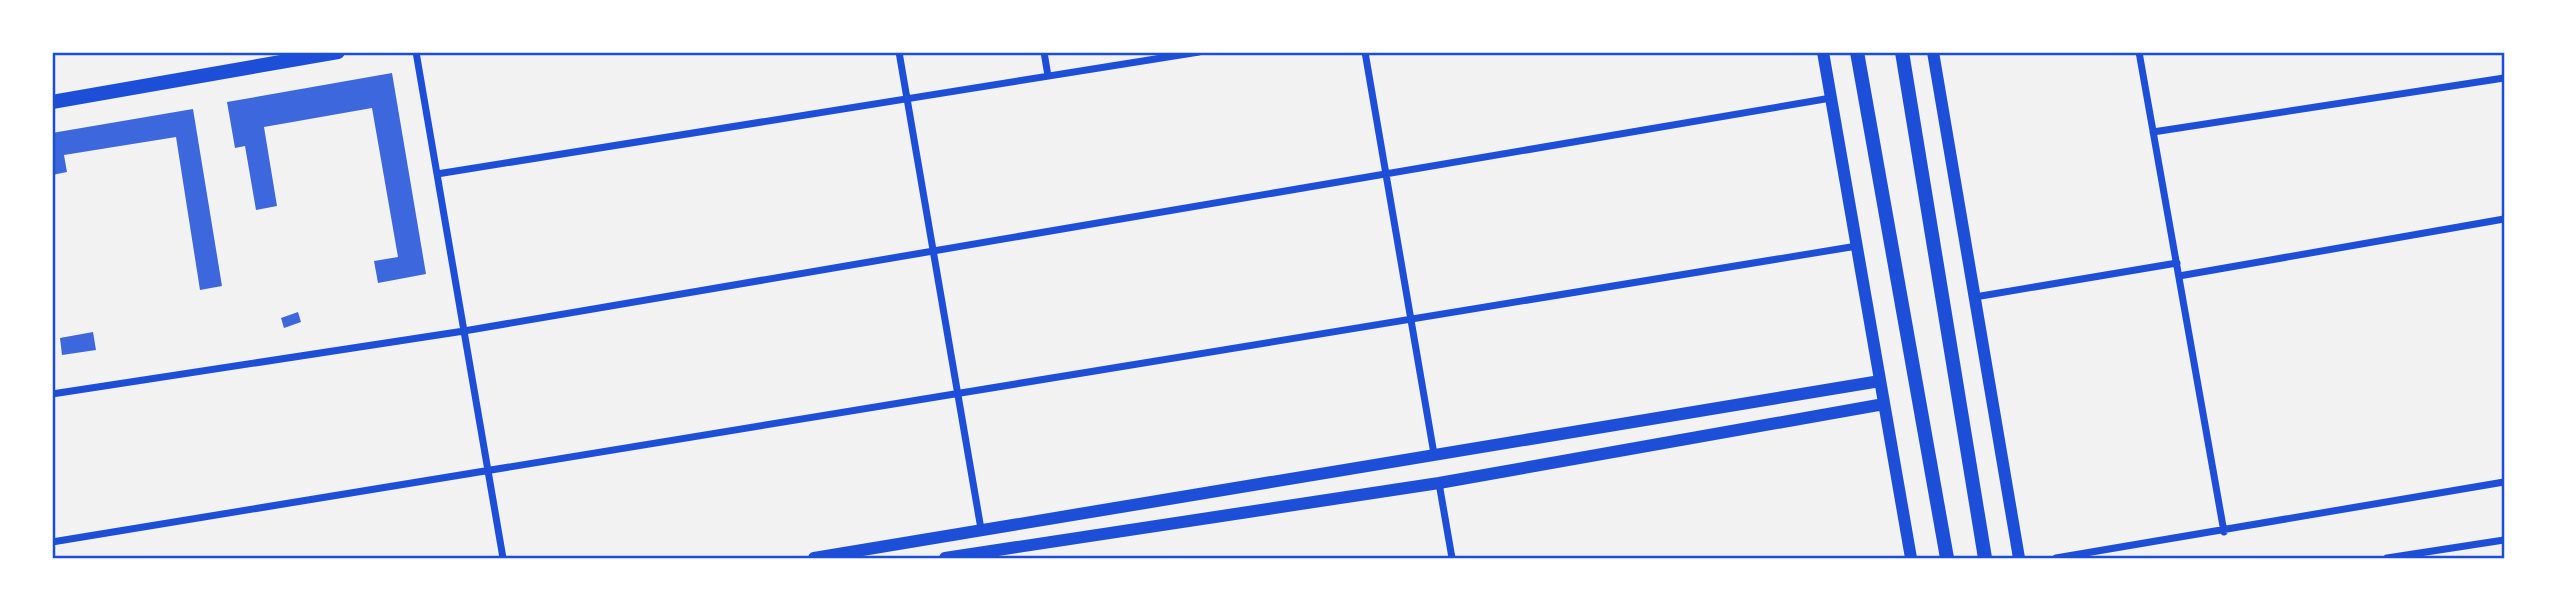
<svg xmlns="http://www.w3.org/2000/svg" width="2557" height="611" viewBox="0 0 2557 611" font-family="'Open Sans',sans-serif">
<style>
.building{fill:#3d67dc}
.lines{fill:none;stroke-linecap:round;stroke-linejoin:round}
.minor{stroke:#1d4ed8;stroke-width:7}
.tertiary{stroke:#1d4ed8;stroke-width:12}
.primary{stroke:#1d4ed8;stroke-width:14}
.neatline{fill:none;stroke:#1d4ed8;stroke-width:2.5}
</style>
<rect width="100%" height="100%" fill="#f2f2f2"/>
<path class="building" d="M 392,73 L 426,274 L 378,283 L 374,261 L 398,257 L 372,108 L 264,127 L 277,206 L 256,210 L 245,146 L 235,148 L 227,102 Z
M 193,109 L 222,286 L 200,290 L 176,137 L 64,155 L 67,172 L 52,175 L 52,133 Z
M 298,312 L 301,322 L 284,328 L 281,318 Z
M 93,332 L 96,350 L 62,355 L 60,338 Z"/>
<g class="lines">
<path class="minor" d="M 416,52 L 503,558
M 899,52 L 981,529
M 1044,52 L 1048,76
M 1365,52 L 1434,454
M 2139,52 L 2224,532
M 2153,132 L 2504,78
M 437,174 L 1199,52
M 2179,276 L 2504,219
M 1975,297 L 2177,263
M 52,394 L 464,331 L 1831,98
M 1439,483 L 1452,558
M 52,542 L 1857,246
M 2056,558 L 2504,482
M 2387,558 L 2504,540"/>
<path class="tertiary" d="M 1823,52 L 1911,558
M 1933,52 L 2019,558
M 814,558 L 1880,381
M 945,558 L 1439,483 L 1884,404"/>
<path class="primary" d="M 1857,52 L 1947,558
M 1902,52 L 1985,558
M 52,102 L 338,52"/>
</g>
<rect width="2557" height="611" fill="none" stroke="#ffffff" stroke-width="108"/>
<rect x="54" y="54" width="2449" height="503" class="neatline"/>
</svg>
